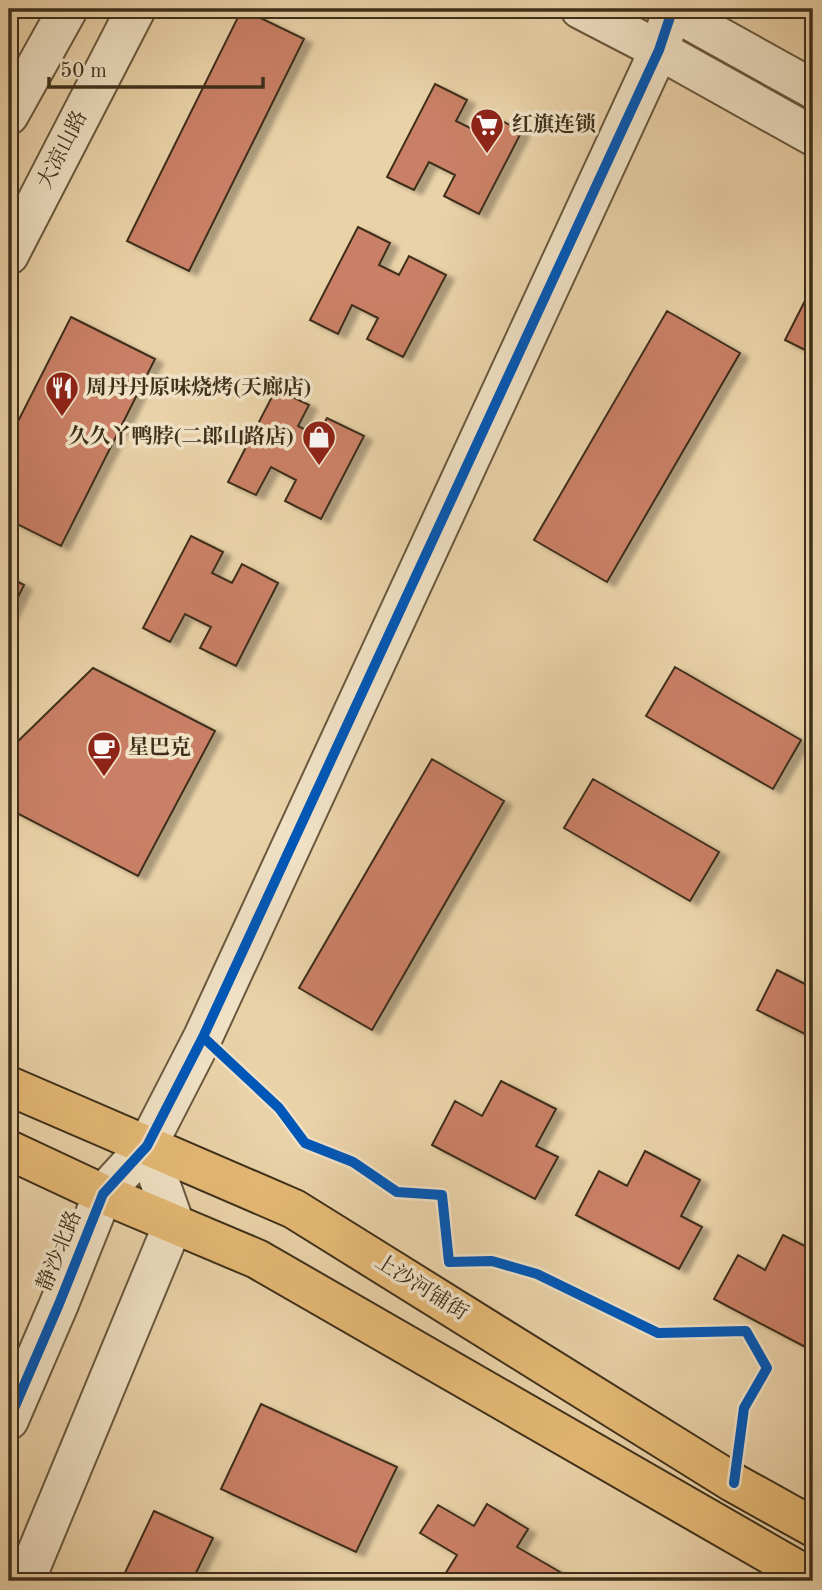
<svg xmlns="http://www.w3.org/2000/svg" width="822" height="1590" viewBox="0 0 822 1590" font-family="'Old Standard TT','Noto Serif SC',serif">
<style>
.building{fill:#ca8066;stroke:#3e2f1a;stroke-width:2;filter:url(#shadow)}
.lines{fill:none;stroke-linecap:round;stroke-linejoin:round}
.minor-casing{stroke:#69583e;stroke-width:42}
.major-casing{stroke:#3e2f1a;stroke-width:42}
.minor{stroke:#f1e2c6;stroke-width:38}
.major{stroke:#e5b974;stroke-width:38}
.cycleway-casing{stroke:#f1e2c6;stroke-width:15}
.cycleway{stroke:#0057b8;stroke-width:10}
.labels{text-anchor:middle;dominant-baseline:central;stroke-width:7;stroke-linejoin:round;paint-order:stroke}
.poi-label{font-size:21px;font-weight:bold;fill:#3e2f1a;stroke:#f1e2c6;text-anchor:start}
.street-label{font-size:21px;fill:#3e2f1a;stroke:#f1e2c6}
</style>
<defs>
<filter id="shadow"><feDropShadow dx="8" dy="4.5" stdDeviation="2" flood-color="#0004"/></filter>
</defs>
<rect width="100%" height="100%" fill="#ead2a8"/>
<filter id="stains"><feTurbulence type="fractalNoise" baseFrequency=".00286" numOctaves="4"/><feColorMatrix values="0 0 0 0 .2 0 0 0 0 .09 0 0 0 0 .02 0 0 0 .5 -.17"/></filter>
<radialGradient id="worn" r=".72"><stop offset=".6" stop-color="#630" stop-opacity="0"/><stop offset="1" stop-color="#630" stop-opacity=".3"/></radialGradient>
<path class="building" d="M 242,9 L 304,39 L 189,271 L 127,241 Z
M 810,9 L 813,9 L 813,61 L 805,54 Z
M 435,84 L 467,100 L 456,121 L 476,131 L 486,113 L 522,131 L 479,214 L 444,196 L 455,175 L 429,162 L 414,190 L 387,177 Z
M 358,227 L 390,243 L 379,265 L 399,275 L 409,256 L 446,275 L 403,357 L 367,339 L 378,318 L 352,305 L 338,334 L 310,320 Z
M 813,285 L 813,354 L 785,340 Z
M 667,311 L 740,353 L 607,582 L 534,540 Z
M 71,317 L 155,359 L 61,546 L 9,520 L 9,439 Z
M 276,389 L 309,405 L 298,426 L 317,436 L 327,418 L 364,436 L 321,519 L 285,501 L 296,480 L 271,467 L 256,495 L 228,482 Z
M 191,536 L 223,552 L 212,573 L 232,583 L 242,564 L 278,583 L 236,666 L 200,648 L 211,627 L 185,614 L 170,642 L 143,628 Z
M 9,577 L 24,585 L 9,616 Z
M 675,667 L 801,740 L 773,789 L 646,716 Z
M 93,668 L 215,731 L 138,876 L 9,809 L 9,750 Z
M 432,759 L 504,801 L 372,1030 L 299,988 Z
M 593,779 L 719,852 L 690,901 L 564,828 Z
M 777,970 L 811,987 L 813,982 L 813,1038 L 757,1010 Z
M 501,1081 L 556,1109 L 536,1146 L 558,1157 L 535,1199 L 432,1145 L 455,1101 L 482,1116 Z
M 645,1151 L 700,1180 L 681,1216 L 702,1227 L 679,1269 L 576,1215 L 599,1171 L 627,1186 Z
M 783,1235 L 813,1250 L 813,1351 L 714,1299 L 738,1255 L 765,1270 Z
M 261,1404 L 397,1467 L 356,1552 L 221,1489 Z
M 487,1504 L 528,1529 L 517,1547 L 560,1572 L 554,1581 L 441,1581 L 457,1555 L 420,1533 L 438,1505 L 474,1526 Z
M 154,1511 L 213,1538 L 192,1581 L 121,1581 Z"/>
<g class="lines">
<g class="minor-casing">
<path id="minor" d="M 580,9 L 659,50 L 813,136
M 669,9 L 813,89
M 9,115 L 68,9
M 9,255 L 136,9
M 9,1420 L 59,1304 L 103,1194 L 147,1146 L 203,1037 L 659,50 L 672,11
M 25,1581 L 174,1222 L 147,1146"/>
</g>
<g class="major-casing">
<path id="major" d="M 9,1086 L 294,1209 L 734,1483 L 813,1527
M 9,1150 L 103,1194 L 257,1259 L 813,1579"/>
</g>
<use href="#minor" class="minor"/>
<use href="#major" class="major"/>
<g class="cycleway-casing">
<path id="cycleway" d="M 203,1037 L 279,1108 L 305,1143 L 353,1162 L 397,1192 L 442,1195 L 449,1262 L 492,1261 L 537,1274 L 658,1333 L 746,1331 L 767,1368 L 744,1408 L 734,1483
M 9,1420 L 59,1304 L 103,1194 L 147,1146 L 203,1037 L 659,50 L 672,11"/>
</g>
<use href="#cycleway" class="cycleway"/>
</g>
<defs>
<g id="supermarket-pin" transform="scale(1.75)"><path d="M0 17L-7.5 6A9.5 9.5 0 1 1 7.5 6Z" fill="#8f2418" stroke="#f1e2c6"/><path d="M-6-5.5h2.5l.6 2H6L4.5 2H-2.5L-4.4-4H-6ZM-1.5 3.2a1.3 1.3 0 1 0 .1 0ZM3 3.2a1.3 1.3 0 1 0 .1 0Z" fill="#fff"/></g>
<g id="restaurant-pin" transform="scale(1.75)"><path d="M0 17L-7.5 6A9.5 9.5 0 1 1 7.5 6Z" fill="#8f2418" stroke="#f1e2c6"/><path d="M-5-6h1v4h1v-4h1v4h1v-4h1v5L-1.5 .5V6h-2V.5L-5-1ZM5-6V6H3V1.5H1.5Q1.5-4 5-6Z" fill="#fff"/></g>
<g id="shop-pin" transform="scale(1.75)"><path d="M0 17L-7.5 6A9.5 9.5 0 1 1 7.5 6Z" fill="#8f2418" stroke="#f1e2c6"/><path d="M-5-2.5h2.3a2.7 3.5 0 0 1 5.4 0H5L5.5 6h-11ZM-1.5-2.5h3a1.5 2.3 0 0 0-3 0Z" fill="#fff"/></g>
<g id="cafe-pin" transform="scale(1.75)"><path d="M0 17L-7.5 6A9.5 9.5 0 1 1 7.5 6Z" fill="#8f2418" stroke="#f1e2c6"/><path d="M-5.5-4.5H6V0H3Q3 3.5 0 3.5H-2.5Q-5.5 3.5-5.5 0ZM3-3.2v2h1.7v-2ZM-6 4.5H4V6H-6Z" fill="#fff"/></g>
</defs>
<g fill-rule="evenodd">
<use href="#supermarket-pin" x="487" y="125"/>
<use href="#restaurant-pin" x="62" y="388"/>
<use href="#shop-pin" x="319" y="437"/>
<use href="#cafe-pin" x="104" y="748"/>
</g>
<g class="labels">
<g class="poi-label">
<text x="512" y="125">红旗连锁</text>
<text x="86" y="388">周丹丹原味烧烤(天廊店)</text>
<text x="294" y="437" text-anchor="end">久久丫鸭脖(二郎山路店)</text>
<text x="128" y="748">星巴克</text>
</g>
<g class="street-label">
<text transform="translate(63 150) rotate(-63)">大凉山路</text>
<text transform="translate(60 1251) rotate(-68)">静沙北路</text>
<text transform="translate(421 1288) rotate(32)">上沙河铺街</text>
</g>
</g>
<rect width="822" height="1590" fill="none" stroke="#ead2a8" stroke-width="35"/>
<rect x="10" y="10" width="801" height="1569" fill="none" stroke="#3e2f1a" stroke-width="3.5"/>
<rect x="18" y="18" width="787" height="1555" fill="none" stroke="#3e2f1a" stroke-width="2"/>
<path d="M49 77v10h214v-10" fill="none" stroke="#3e2f1a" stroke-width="3.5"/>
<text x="60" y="77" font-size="21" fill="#3e2f1a" stroke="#f1e2c6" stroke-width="5" paint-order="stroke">50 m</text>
<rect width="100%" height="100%" filter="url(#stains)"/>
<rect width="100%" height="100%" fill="url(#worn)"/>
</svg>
